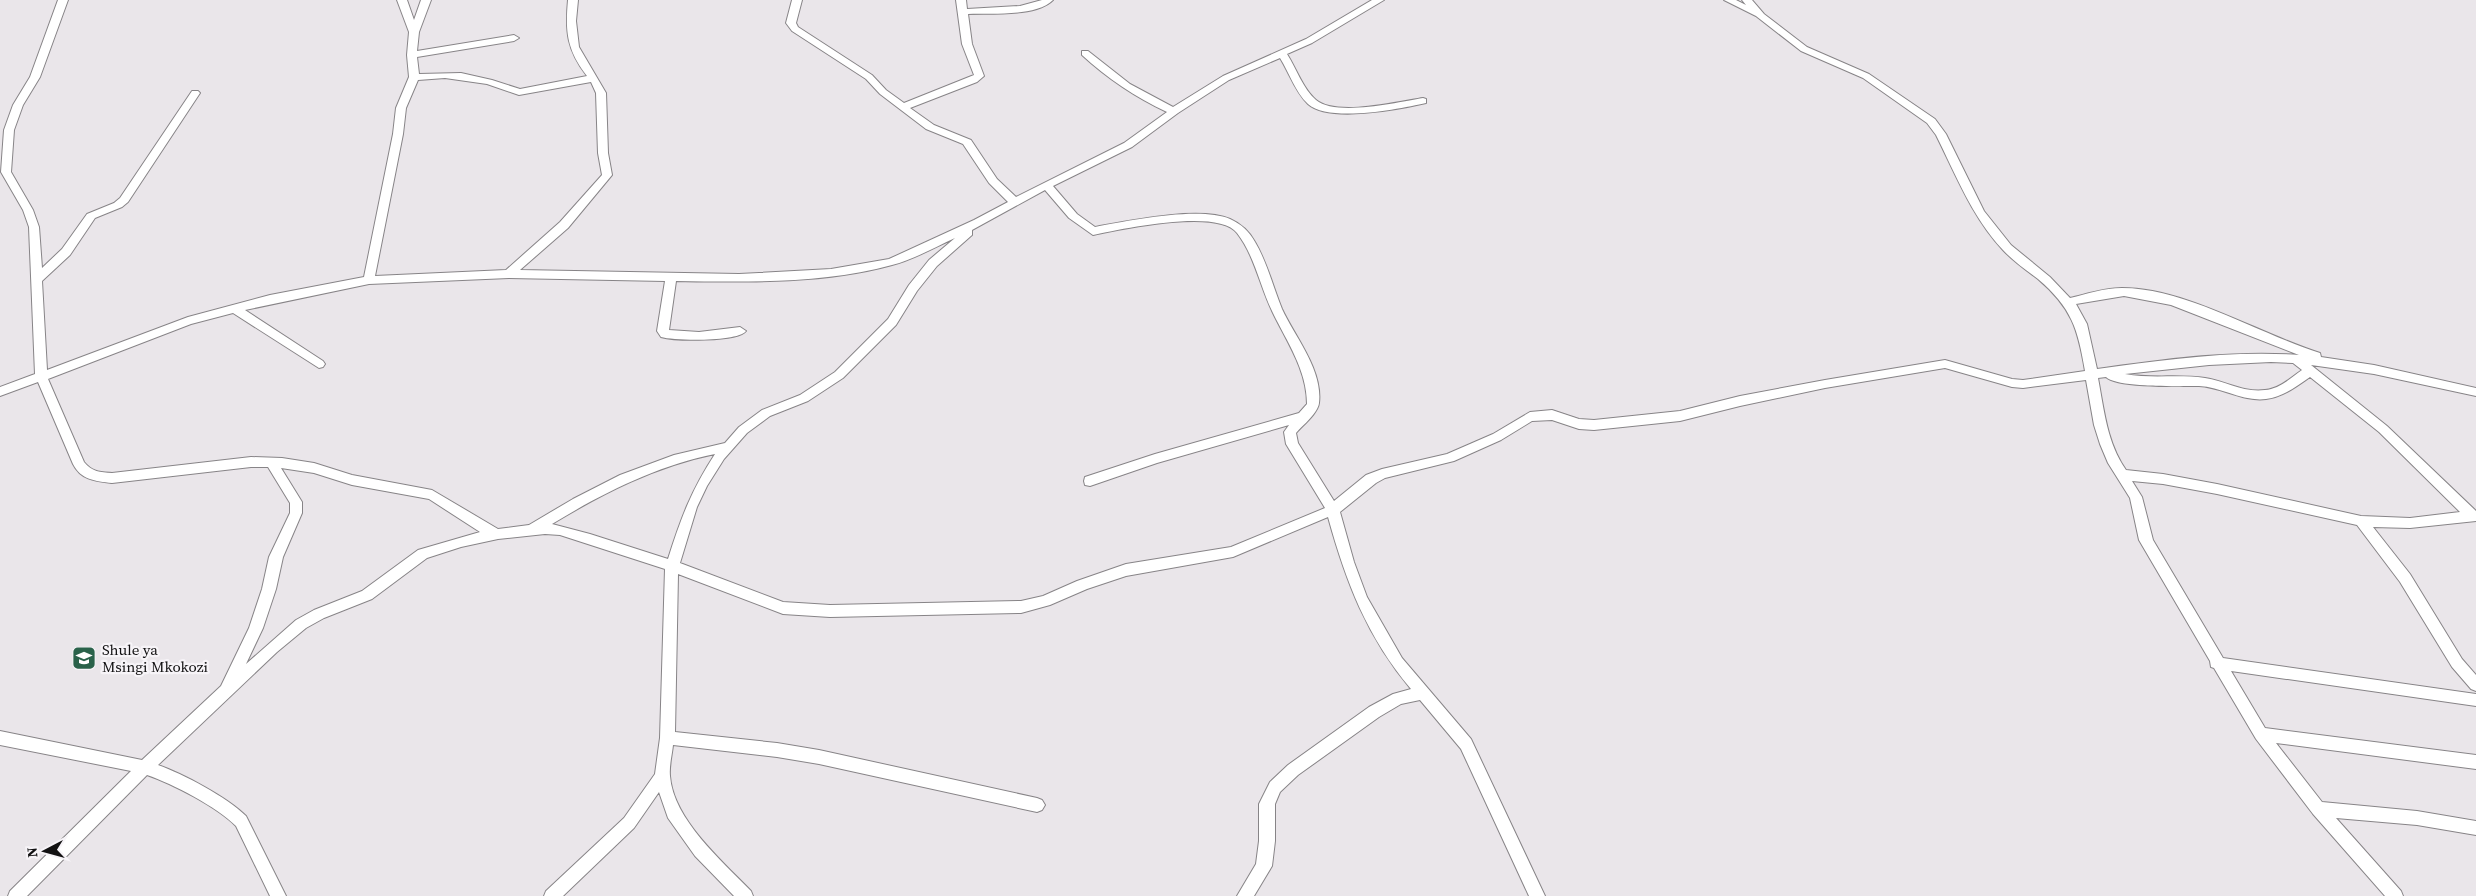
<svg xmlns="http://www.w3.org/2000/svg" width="2476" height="896" viewBox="0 0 2476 896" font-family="'Source Serif 4',serif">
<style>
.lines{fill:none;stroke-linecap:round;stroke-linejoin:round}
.street-casing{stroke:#878487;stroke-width:2}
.street{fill:#fff;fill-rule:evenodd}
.labels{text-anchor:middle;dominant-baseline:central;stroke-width:4.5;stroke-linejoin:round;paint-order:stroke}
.poi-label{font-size:15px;fill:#121112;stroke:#f7f4f8;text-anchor:start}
</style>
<rect width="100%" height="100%" fill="#eae6ea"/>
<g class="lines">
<g class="street-casing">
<path id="street" d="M 58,0 L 68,0 L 40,77 L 23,105 L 14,130 L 11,172 L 33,210 L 39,227 L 42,268 L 62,249 L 87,214 L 114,203 L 120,198 L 192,91 L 198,91 L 200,93 L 128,202 L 122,207 L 95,218 L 70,255 L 42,281 L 47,370 L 188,317 L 270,295 L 364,277 L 393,134 L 396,108 L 409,77 L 407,55 L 409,32 L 397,0 L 407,0 L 414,20 L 421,0 L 431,0 L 419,32 L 417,51 L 514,35 L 519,38 L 514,41 L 417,57 L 419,74 L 461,73 L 492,80 L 520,89 L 587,76 C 567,50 565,32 568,0 L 578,0 L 576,21 L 579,47 L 606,93 L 608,153 L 612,175 L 568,228 L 520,270 L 739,274 L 831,269 L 889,259 L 974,220 L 1008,202 L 989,183 L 963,144 L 926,129 L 880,94 L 866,79 L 792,31 L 786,23 L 792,0 L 802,0 L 796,23 L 798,27 L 872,75 L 886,90 L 904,103 L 974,75 L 962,44 L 956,0 L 966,0 L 967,9 L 1020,6 L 1042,0 L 1053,0 C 1036,17 991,13 968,14 L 972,44 L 984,76 L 977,82 L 910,108 L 934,125 L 971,140 L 997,179 L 1016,197 L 1124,143 L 1167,112 C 1135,97 1107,78 1082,55 L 1082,51 L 1088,51 L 1130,84 L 1173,107 L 1223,76 L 1306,39 L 1372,0 L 1384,0 L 1312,43 L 1287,54 C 1296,68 1303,89 1316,100 C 1336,117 1398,102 1423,98 L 1426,99 L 1426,103 C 1400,109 1329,123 1308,104 C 1295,92 1289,72 1280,58 L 1229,80 L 1178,113 L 1132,147 L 1053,186 L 1077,214 L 1095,227 C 1128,221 1199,206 1230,219 C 1241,224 1249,231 1255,242 C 1267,262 1273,287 1282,309 C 1295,337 1323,370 1319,403 C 1318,413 1303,425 1296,433 L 1298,443 L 1334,501 L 1366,475 L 1382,469 L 1447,454 L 1493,434 L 1530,412 L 1552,410 L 1579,419 L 1594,420 L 1680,411 L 1740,396 L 1825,380 L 1945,360 L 2012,379 L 2023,380 L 2085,371 C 2078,329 2072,308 2038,279 C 2026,270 2013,261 2003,250 C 1972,217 1956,175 1936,135 L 1927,123 L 1863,78 L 1801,51 L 1756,16 L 1724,0 L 1736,0 L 1746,5 L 1742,0 L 1752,0 L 1764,14 L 1807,47 L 1869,74 L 1935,119 L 1946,134 L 1984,211 L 2011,245 L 2050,277 L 2070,298 C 2087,294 2104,288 2122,288 C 2186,288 2259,334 2320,353 L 2321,357 L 2374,365 L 2476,388 L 2476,396 L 2374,374 L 2311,365 L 2387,426 L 2476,511 L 2476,521 L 2410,528 L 2373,527 L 2410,574 L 2462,659 L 2476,675 L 2476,691 L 2471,689 L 2452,667 L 2400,582 L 2357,525 L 2217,494 L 2163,484 L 2132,481 L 2142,497 L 2153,540 L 2223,658 L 2476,694 L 2476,706 L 2231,671 L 2265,728 L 2476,755 L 2476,769 L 2276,743 L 2322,802 L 2417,811 L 2476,821 L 2476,835 L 2417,825 L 2336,818 L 2401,891 L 2403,896 L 2385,896 L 2313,814 L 2256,739 L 2214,668 L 2211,667 L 2210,661 L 2139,540 L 2130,498 L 2108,463 L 2100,444 L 2094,425 L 2086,380 L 2023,388 L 2012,387 L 1945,368 L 1825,388 L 1740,406 L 1680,421 L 1594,430 L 1579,429 L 1552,420 L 1532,421 L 1501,440 L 1454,461 L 1385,478 L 1376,483 L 1340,512 L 1354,562 L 1367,597 L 1402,658 L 1471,739 L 1545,896 L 1529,896 L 1461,749 L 1420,700 L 1401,704 L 1379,717 L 1298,775 L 1280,792 L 1275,804 L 1275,841 L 1272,866 L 1254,896 L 1237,896 L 1256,864 L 1259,841 L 1259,804 L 1270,782 L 1288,765 L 1369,707 L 1393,694 L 1411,689 C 1367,637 1346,582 1328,517 L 1233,557 L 1126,576 L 1087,589 L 1050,605 L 1021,613 L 830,617 L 783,614 L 678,574 L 675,732 L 777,743 L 819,750 L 1037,798 L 1042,800 L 1045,805 L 1042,810 L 1037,812 L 819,764 L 777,757 L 673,745 C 672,755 669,766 670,776 C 673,819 722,861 751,891 L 753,896 L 734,896 L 695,856 L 668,818 L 659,792 L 634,828 L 563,896 L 544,896 L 546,891 L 624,818 L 655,774 L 660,738 L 665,569 L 560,535 L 545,534 L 498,539 L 461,547 L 427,558 L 372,599 L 324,618 L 306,628 L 277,652 L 158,765 C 183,774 227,797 246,816 L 286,896 L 270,896 L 236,826 C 217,807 173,784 147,775 L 27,896 L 8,896 L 10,891 L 131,771 L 0,745 L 0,731 L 142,760 L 221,686 L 249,628 L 262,589 L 269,557 L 290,513 L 290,503 L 268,467 L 251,467 L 112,483 C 95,481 81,480 73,464 L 38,382 L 0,396 L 0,387 L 35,374 L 29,227 L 23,210 L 1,172 L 4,130 L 13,105 L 30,77 ZM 445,78 L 487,84 L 519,95 L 591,82 L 596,93 L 598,153 L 602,175 L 560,222 L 506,270 L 375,276 L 403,134 L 406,108 L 418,80 ZM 1045,190 L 1069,218 L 1093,235 C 1122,229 1218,208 1237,233 C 1255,256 1260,287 1273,313 C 1287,342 1307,370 1307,404 L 1299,413 L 1155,454 L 1085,477 L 1084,481 L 1085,485 L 1090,486 L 1157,463 L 1289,425 L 1284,432 L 1286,444 L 1325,508 L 1231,547 L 1126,564 L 1077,581 L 1043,596 L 1021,601 L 830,605 L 783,602 L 680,563 L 697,507 L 707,486 L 724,459 L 747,433 L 770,416 L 808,401 L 843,378 L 896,325 L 917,291 L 937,266 L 972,235 L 972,230 ZM 955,238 L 929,260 L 909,285 L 888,319 L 835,372 L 800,395 L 762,410 L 739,427 L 725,443 L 674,455 L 620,475 L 573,499 L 529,525 L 498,529 L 432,490 L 352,475 L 314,463 L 282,458 L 251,457 L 112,473 C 100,472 92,472 84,462 L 48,379 L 191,324 L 233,313 L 319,368 L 323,367 L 325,364 L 323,361 L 245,310 L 369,284 L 509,278 L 665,281 L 657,331 L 661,337 C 675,341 738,342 746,331 L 740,327 L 699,332 L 669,330 L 676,281 C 747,282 823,284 892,265 C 913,260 935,247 955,238 ZM 2124,296 L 2171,305 L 2299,355 C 2231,350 2163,360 2097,369 L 2087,324 L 2076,304 ZM 2271,362 L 2293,363 L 2302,370 C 2291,378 2279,389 2265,390 C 2244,393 2225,381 2205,378 C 2179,374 2151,379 2125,374 L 2209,365 ZM 2106,377 C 2117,388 2181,386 2199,386 C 2222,387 2243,402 2266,399 C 2283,397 2297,386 2310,377 L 2379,432 L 2460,512 L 2410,518 L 2361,516 L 2217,484 L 2163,474 L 2126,470 C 2107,443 2104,410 2098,378 ZM 715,454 C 691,491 681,518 668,559 L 590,534 L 552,524 C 603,493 656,466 715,454 ZM 281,468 L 314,473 L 352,485 L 429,499 L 480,532 L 418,550 L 362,591 L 314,610 L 296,620 L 246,664 L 263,628 L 276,589 L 283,557 L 302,513 L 302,502 Z"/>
</g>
<use href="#street" class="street"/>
</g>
<defs>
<g id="school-square" transform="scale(1.25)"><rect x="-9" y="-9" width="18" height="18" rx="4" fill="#2a624a" stroke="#f7f4f8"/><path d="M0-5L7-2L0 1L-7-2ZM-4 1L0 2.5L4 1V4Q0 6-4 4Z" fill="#fff"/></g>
</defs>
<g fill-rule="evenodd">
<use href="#school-square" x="84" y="658"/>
</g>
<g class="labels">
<g class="poi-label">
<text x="102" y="649">Shule ya<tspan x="102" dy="17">Msingi Mkokozi</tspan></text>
</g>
</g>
<g transform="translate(45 851) rotate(264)" stroke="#f7f4f8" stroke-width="4" paint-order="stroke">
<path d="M0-4L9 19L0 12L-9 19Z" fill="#121112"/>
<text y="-8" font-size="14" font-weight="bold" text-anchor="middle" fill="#121112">N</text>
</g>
</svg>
